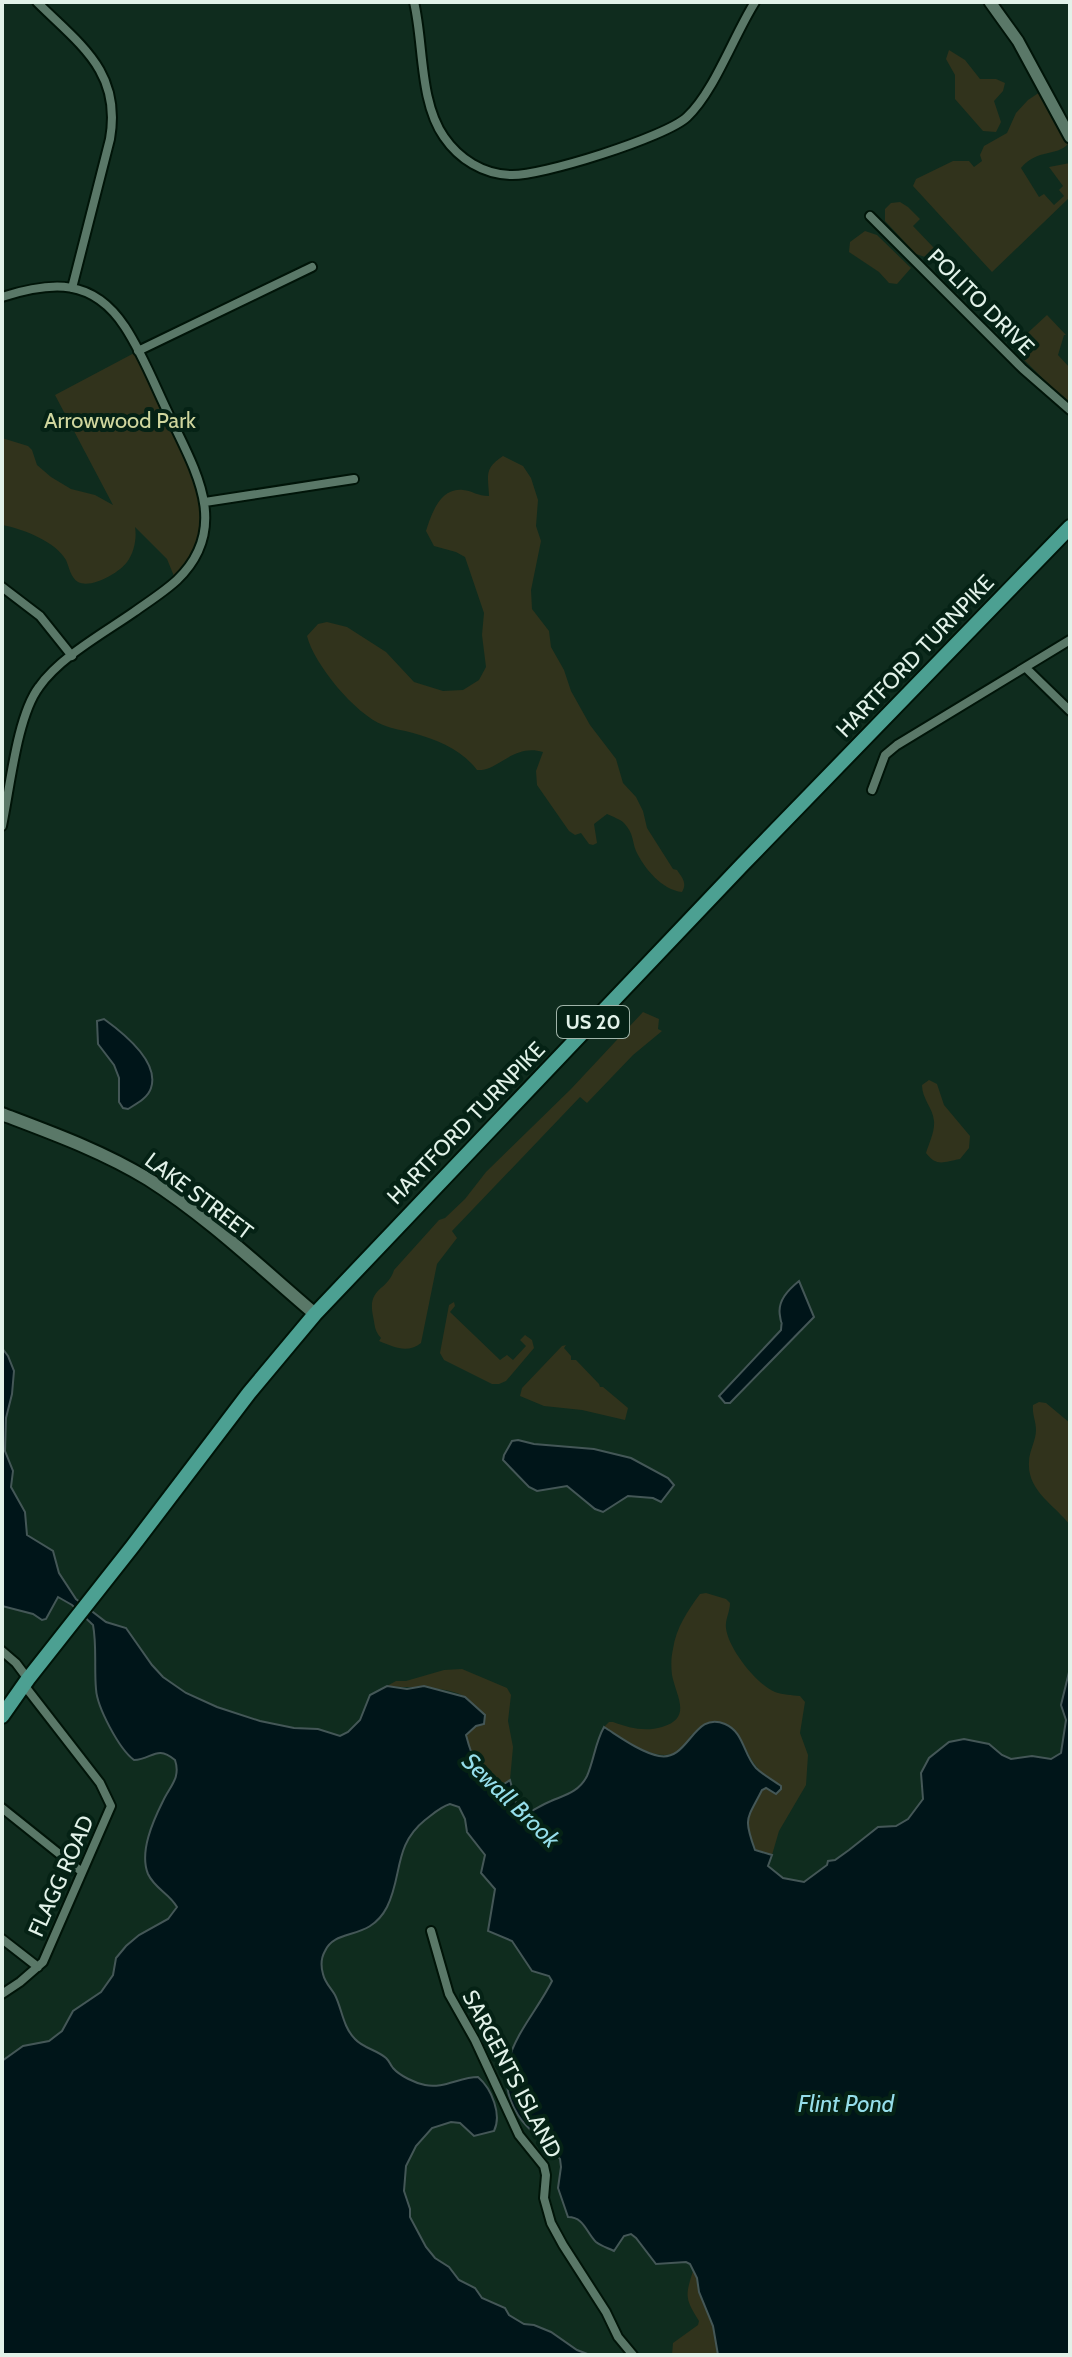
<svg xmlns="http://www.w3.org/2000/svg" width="1072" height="2357" viewBox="0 0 1072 2357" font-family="Cabin,sans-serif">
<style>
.green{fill:#31331c}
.water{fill:#001519;stroke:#445757;stroke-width:2}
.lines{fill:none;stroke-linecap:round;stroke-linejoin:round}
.minor-casing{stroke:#001408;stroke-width:12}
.tertiary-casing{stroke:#001408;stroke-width:15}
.secondary-casing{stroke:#001408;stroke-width:16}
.primary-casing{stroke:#001408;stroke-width:18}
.minor{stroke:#5a7868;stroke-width:8}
.tertiary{stroke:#5a7868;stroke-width:11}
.secondary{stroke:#5a7868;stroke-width:12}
.primary{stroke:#4ca092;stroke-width:14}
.labels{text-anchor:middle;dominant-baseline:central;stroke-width:8;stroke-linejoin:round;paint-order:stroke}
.shield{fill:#052215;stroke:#a0b4a9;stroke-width:2}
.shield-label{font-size:20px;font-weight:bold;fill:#e2f2e9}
.street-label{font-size:22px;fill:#e2f2e9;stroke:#052215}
.park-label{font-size:22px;fill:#d0d69e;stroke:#052215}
.water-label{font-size:24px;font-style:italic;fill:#95deea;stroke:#052215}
</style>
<rect width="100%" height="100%" fill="#0f2c1e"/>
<path class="green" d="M 949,50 L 965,60 L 980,79 L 996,79 L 1005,83 L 1003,91 L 994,101 L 1001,122 L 996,132 L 983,131 L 955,99 L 955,75 L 946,59 Z
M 1040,92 L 1068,144 C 1056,157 1038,148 1021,168 L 1039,197 L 1044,194 L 1054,205 L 1064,196 L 1059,190 L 1063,186 L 1049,167 L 1070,163 L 1070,197 L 992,272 L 913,186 L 916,179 L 953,161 L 969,161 L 974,167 L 982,161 L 980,155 L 984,146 L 1007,133 L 1016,113 L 1028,100 Z
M 900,202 L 908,207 L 920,219 L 913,226 L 934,248 L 925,257 L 916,254 L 885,221 L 885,209 L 891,203 Z
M 865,231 L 877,235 L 911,268 L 897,284 L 889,283 L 879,272 L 849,252 L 850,242 Z
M 1047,315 L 1066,335 L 1064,335 L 1058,355 L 1070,368 L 1070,405 L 1019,355 L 1024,347 L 1020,340 Z
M 138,351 L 205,502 L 199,548 L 176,581 L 167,559 L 135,527 C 137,538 134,553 127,562 C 119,573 91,589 78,582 C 71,578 69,567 66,560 C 55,541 23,529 2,525 L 2,438 L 28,446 L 32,450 L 37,465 L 51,477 L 71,489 L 95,495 L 113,505 L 55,395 Z
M 503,456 L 523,466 L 531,478 L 538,500 L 536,526 L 541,541 L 531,590 L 532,609 L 549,631 L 551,647 L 564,670 L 571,691 L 590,725 L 616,759 L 623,783 L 636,797 L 643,811 L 647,828 L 673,869 L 677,870 C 683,879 687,883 682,892 C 662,890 644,868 636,851 C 632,841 634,834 624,823 C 620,819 613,817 607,814 L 594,824 L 597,843 L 593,845 L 589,844 L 581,833 L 575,835 L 569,831 L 537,785 L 536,771 L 543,752 C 513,743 498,772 477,770 C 462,750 438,740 413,733 C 403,730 392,729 383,725 C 355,714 314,664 307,636 L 318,624 L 327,622 L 347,627 L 386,652 L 414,682 L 443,691 L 463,690 L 479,680 L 486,667 L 482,635 L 484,613 L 465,557 L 456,552 L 434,546 L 426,531 C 431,515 440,487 463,490 C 473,491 477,496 489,496 C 488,474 484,469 503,456 Z
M 643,1012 L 659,1019 L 658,1029 L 662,1031 L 633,1055 L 587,1103 L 580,1097 L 452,1231 L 457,1238 L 437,1264 L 421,1343 C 407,1354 394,1347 379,1341 L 381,1338 C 374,1330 375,1325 373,1316 C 367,1287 388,1291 394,1270 L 439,1220 L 445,1218 L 465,1199 L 486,1172 L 571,1089 Z
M 929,1080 L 937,1084 L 944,1105 L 970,1136 L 969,1148 L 960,1159 C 943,1162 937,1167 926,1153 C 929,1143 935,1132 934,1121 C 933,1108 922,1099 922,1085 Z
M 454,1302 L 455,1306 L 450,1312 L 500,1360 L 507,1355 L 513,1360 L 526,1346 L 520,1340 L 525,1335 L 532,1340 L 534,1348 L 506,1381 L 499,1384 L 492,1384 L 444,1360 L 440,1353 L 449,1305 Z
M 566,1345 L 564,1348 L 571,1356 L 571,1360 L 576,1360 L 599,1384 L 600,1387 L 603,1387 L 628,1408 L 625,1420 L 582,1410 L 544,1406 L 520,1396 L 522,1388 L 562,1346 Z
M 1039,1402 L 1046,1403 L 1070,1423 L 1070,1525 C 1055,1505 1027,1491 1029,1462 C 1029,1451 1036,1441 1036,1430 C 1036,1421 1032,1414 1033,1405 Z
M 706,1593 L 726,1599 L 730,1603 C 730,1612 725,1619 726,1628 C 728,1648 756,1684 775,1692 C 783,1695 792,1695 800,1696 L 805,1702 L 800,1733 L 808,1755 L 806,1785 L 779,1831 L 772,1855 L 755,1850 L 746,1820 L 762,1790 L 766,1788 L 764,1774 C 747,1761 745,1738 728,1725 L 691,1735 C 672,1777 630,1742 604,1727 L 609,1722 L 613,1722 C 629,1728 645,1732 662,1727 C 693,1718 676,1696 672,1675 C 671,1667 671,1657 673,1649 C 676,1628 688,1610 700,1594 Z
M 462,1669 L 507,1688 L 511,1695 L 508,1721 L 513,1747 L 510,1780 L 504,1785 C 479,1779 472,1758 466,1735 L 476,1726 C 476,1720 477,1711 474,1706 C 462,1683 408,1689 387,1686 L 396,1681 L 406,1681 L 444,1670 Z
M 693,2271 L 697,2278 L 699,2292 L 713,2326 L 718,2355 L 672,2355 L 673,2343 L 698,2325 L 699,2321 C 685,2299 685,2296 693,2271 Z"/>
<path class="water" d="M 104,1019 C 122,1032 160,1061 151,1088 C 148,1098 136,1104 128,1109 L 123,1108 L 119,1102 L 119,1078 L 114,1065 L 98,1044 L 97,1021 Z
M 799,1281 L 814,1317 L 730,1403 L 725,1403 L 719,1396 L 781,1330 C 782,1316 782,1330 780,1316 C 777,1301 788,1290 799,1281 Z
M 2,1348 L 8,1356 L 14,1371 L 12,1394 L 6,1418 L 5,1451 L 13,1471 L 11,1487 L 25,1512 L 27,1535 L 53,1551 L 59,1573 L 76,1599 L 106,1622 L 126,1628 L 152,1665 L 163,1677 L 186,1693 L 217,1707 L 260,1721 L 294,1728 L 318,1729 L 340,1736 L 348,1732 L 360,1720 L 370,1695 L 387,1686 L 407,1689 L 424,1686 L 465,1697 L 485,1715 L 484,1724 L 476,1726 L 466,1735 C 472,1758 479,1779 504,1784 L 510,1780 L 517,1807 L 528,1813 C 536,1809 543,1804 551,1801 C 565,1795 579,1792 587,1776 C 594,1760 595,1743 604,1727 C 620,1737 640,1752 659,1756 C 689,1762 693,1710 725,1724 C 744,1732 743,1754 756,1768 C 763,1775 773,1780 781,1786 L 781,1789 L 776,1794 L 766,1788 L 762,1790 C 747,1820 743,1817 755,1850 L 772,1855 L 768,1866 L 783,1878 L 804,1882 L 827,1865 L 828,1861 L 835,1860 L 849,1850 L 878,1827 L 896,1826 L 908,1819 L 923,1799 L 921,1773 L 929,1758 L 949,1742 L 964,1739 L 989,1744 L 1002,1755 L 1011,1759 L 1032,1756 L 1051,1759 L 1061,1753 L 1066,1720 L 1061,1705 L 1070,1668 L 1070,2355 L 718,2355 L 713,2326 L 699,2292 L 697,2278 L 690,2264 L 686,2262 L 656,2264 L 636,2238 L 631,2234 L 624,2236 L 614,2251 C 608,2248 601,2246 596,2242 C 586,2232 584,2217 568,2217 L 558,2188 L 561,2167 L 560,2159 C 548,2143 528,2132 518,2115 C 485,2062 530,2025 552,1981 L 549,1976 L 532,1971 L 512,1941 L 488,1931 L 495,1889 L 481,1873 L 485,1855 L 467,1832 L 465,1819 L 459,1807 L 450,1804 C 440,1807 433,1814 425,1820 C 393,1846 403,1875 387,1907 C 369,1942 336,1927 325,1951 C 321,1958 321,1967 323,1974 C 325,1983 331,1988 335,1995 C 342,2009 343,2027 355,2039 C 363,2048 377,2050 386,2058 C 391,2063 389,2063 393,2068 C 400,2076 415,2083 425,2085 C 443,2089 460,2077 478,2077 C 492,2089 502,2115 494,2131 L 474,2136 L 460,2123 L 451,2122 L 432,2128 L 416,2146 L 406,2166 L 404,2191 L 410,2209 L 410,2217 L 426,2247 L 435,2258 L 449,2267 L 459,2280 L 475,2288 L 482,2298 L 505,2308 L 509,2315 L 524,2324 L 534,2325 L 551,2332 L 577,2350 L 590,2355 L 2,2355 L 2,2061 L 23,2046 L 49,2041 L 62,2031 L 73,2011 L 101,1992 L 113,1975 L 116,1958 L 126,1946 L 139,1935 L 168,1919 L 177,1907 C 169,1893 155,1889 148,1874 C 139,1852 153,1821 163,1801 C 170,1786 181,1778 175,1760 C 156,1744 152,1760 134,1760 C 119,1749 97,1707 96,1689 C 94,1668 97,1646 93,1625 L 72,1605 L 58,1597 L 46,1619 L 42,1620 L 33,1614 L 2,1606 Z
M 518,1440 L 534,1444 L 594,1449 L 631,1458 L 668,1478 L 674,1485 L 661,1502 L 653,1498 L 628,1496 L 603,1512 L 595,1509 L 567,1486 L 537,1491 L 529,1487 L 503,1460 L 504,1455 L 512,1441 Z"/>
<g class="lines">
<g class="minor-casing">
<path id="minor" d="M 37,2 C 79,44 122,71 110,139 L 72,288
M 414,2 C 424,44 419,101 444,137 C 459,159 483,174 510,175 C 539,177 666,137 687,117 C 714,92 734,35 755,2
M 870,216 L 1023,369 L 1070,410
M 2,297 C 52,281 93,278 125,327 C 144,356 156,389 171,419 C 197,473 230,529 177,580 C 164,592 148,602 134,612 C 104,633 60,657 39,687 C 17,716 10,788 2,826
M 138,351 L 312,267
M 205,502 L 354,479
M 2,587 L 40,616 L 72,656
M 1026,668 L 1070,711
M 872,790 L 885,755 L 897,745 L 1070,640
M 2,1651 L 16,1663 L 28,1679
M 2,1808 L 82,1872
M 431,1931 L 449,1994 L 475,2040 L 519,2135 L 544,2166 L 546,2175 L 544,2198 L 551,2223 L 563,2245 L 606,2312 L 618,2337 L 633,2355
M 2,1939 L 38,1967
M 2,1994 L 20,1982 L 43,1962 L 111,1806 L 100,1783 L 24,1685"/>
</g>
<g class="tertiary-casing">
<path id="tertiary" d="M 990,2 L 1018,41 L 1070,137"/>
</g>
<g class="secondary-casing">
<path id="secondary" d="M 2,1114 C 52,1133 102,1151 148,1179 C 208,1217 261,1268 315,1314"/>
</g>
<g class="primary-casing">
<path id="primary" d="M 2,1716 L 28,1679 L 132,1547 L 249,1393 L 315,1314 L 743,864 L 1070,527"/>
</g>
<use href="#minor" class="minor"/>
<use href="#tertiary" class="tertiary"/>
<use href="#secondary" class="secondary"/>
<use href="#primary" class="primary"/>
</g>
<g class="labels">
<rect class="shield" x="557" y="1006" width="72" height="32" rx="6"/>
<g class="shield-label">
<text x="593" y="1022">US 20</text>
</g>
<g class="street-label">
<text transform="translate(981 302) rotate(45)">POLITO DRIVE</text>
<text transform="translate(915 656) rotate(-46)">HARTFORD TURNPIKE</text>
<text transform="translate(466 1123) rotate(-46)">HARTFORD TURNPIKE</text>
<text transform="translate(199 1196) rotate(37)">LAKE STREET</text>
<text transform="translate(61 1876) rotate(-66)">FLAGG ROAD</text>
<text transform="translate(512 2074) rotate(62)">SARGENTS ISLAND</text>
</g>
<g class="park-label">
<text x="120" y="420">Arrowwood Park</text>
</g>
<g class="water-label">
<text transform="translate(511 1800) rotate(44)">Sewall Brook</text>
<text x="846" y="2103">Flint Pond</text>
</g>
</g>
<rect width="1072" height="2357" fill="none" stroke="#e2f2e9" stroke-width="8"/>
</svg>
